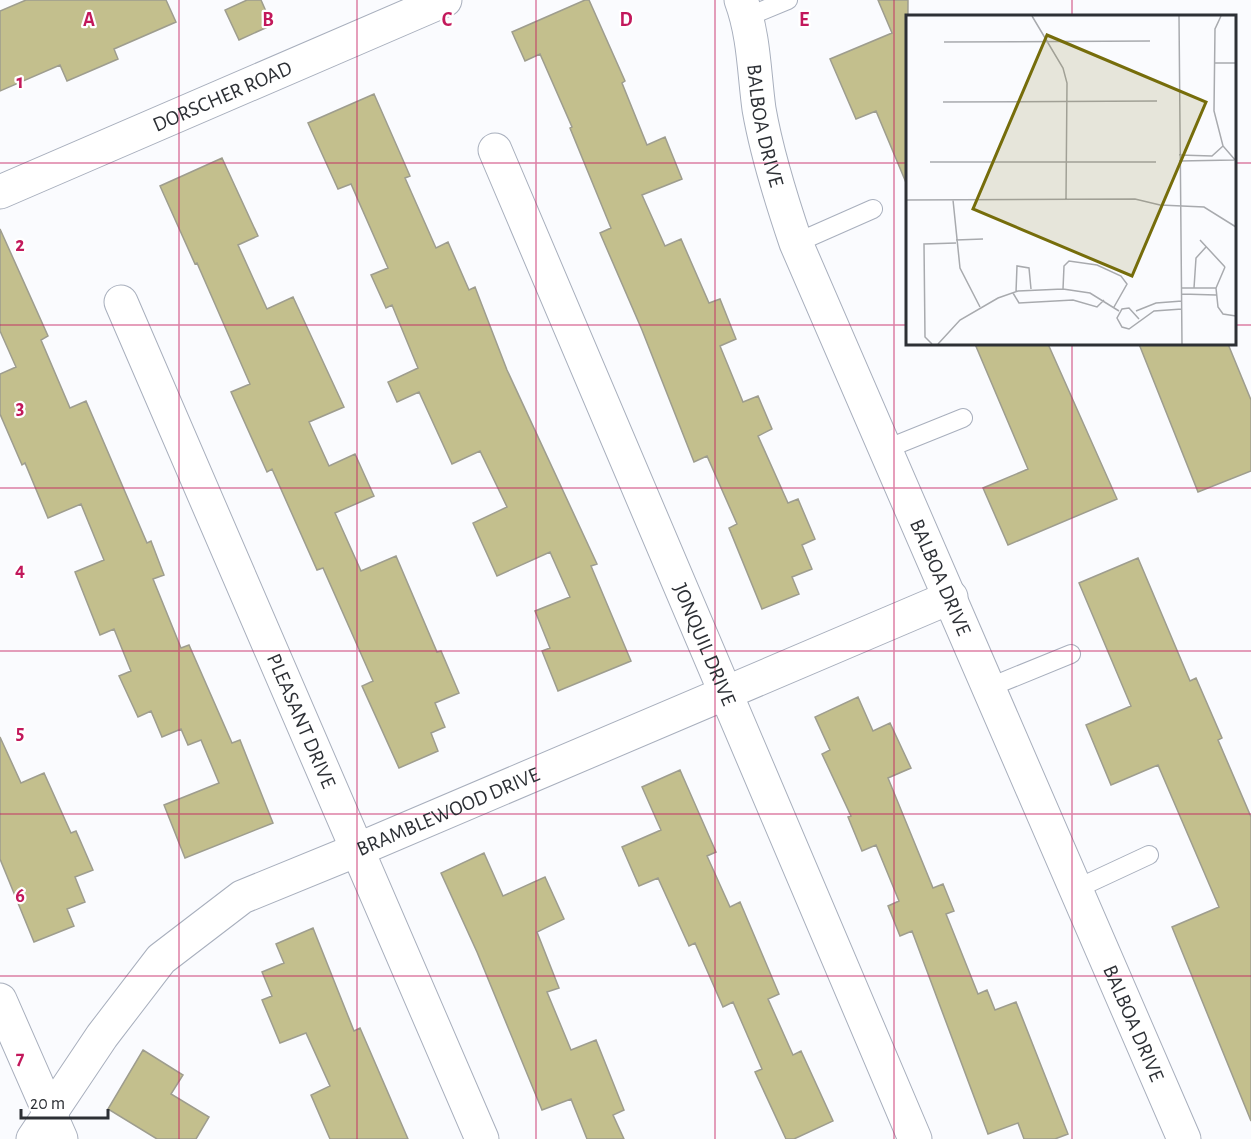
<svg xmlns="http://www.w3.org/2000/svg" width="1251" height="1139" viewBox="0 0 1251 1139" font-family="'Alegreya Sans',sans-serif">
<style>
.building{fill:#c3bf8d;stroke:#9e9d8e;stroke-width:1.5}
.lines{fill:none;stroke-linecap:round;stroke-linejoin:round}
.lane-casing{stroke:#a8afbd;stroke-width:20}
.street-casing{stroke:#a8afbd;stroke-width:35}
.secondary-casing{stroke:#a8afbd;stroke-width:35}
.lane{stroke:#fff;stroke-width:18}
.street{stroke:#fff;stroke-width:33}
.secondary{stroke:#fff;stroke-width:33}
.grid{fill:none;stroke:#c2185b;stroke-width:1.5;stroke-opacity:0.55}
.labels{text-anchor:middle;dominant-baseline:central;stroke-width:4.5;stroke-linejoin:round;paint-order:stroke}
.street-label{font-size:21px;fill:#2d3035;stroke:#fff}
.inset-road{fill:none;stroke:#a8aaae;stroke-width:1.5}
.view{fill:#766d0b;fill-opacity:0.15;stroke:#766d0b;stroke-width:3}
.inset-edge{fill:none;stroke:#2d3035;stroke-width:3}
.grid-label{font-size:20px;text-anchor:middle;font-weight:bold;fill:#c2185b;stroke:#fff;stroke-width:4.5;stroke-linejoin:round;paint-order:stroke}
</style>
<rect width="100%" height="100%" fill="#fafbfe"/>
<path class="building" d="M 26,0 L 166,0 L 176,22 L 114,49 L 118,59 L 67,81 L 60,65 L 0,91 L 0,11 Z
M 247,0 L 261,0 L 272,25 L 239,40 L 225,10 Z
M 585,0 L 589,0 L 625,81 L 622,83 L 647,145 L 665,137 L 682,179 L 642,195 L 665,246 L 681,239 L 709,303 L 720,299 L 736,339 L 720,346 L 743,402 L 758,396 L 772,429 L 758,436 L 788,503 L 798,499 L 815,539 L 802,545 L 812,569 L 792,577 L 799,594 L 762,609 L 729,528 L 737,524 L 707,456 L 694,462 L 642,330 L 600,233 L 611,228 L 570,128 L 572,127 L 540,54 L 525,61 L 512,32 Z
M 878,0 L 908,0 L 907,185 L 876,111 L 856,119 L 830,59 L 892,33 Z
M 374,94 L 410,176 L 405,178 L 436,248 L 448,242 L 469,290 L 475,287 L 507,370 L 597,564 L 591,566 L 631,661 L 558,691 L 542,651 L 550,648 L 535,611 L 570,597 L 550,552 L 497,576 L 473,523 L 507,507 L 480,451 L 452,464 L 419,392 L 397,402 L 388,382 L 418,368 L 392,305 L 386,308 L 371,275 L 388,268 L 351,184 L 338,189 L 308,123 Z
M 222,158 L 258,236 L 238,245 L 267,309 L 293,297 L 344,407 L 309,422 L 329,466 L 355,454 L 374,496 L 335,513 L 361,571 L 396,556 L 437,652 L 441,651 L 459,693 L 435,703 L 445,727 L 431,733 L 438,751 L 399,768 L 362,686 L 373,681 L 323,568 L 317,570 L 272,469 L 267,472 L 231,392 L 250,384 L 197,263 L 195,264 L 160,186 Z
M 0,229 L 48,336 L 41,340 L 70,408 L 86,401 L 147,543 L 151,541 L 164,575 L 153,579 L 181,648 L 189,645 L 232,743 L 240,740 L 273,823 L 185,858 L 164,805 L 219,783 L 201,740 L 188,745 L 181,729 L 162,737 L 151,711 L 138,717 L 119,676 L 131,671 L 114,629 L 100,635 L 75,572 L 104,560 L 81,504 L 48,518 L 25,463 L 22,465 L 0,414 L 0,374 L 16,367 L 0,331 Z
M 975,344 L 1048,344 L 1117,499 L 1008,545 L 983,488 L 1028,469 Z
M 1139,344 L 1228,344 L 1251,400 L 1251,471 L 1198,492 Z
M 1138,558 L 1190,681 L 1196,678 L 1222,738 L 1218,740 L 1251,817 L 1251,1121 L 1172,927 L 1219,907 L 1158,765 L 1111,785 L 1086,725 L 1131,706 L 1079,583 Z
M 858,697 L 873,731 L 890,723 L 911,768 L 888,778 L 933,888 L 943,884 L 954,911 L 946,914 L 978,994 L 987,990 L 995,1010 L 1016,1002 L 1068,1134 L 1055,1139 L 1024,1139 L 1018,1123 L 988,1134 L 912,931 L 900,936 L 888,906 L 899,901 L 876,845 L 862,851 L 848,817 L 851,816 L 822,754 L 830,750 L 815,717 Z
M 0,737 L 21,783 L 44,773 L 71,833 L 76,831 L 93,870 L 75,877 L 85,902 L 67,909 L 74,926 L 34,942 L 0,859 Z
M 680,770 L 716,852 L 707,856 L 730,907 L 740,902 L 779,994 L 768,999 L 793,1055 L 801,1051 L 833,1121 L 794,1139 L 786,1139 L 755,1072 L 762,1069 L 733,1002 L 723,1007 L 695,943 L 689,946 L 658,878 L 639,886 L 622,847 L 661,830 L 642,787 Z
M 484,853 L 503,896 L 545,877 L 564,919 L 537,932 L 559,988 L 547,992 L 571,1050 L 596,1040 L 624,1110 L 613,1115 L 624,1139 L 587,1139 L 571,1099 L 542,1110 L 477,952 L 441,873 Z
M 313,928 L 354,1031 L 360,1028 L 408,1139 L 330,1139 L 311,1095 L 330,1086 L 306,1033 L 280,1043 L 262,1000 L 272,996 L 262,972 L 284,963 L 276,944 Z
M 143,1050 L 183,1075 L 171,1094 L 209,1117 L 196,1139 L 157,1139 L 108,1109 Z"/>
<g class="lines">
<g class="lane-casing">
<path id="lane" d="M 747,17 L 788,0
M 796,243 L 873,209
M 886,449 L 963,418
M 990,687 L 1071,654
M 1076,889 L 1149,855"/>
</g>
<g class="street-casing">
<g id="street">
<path id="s1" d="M 495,150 L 915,1139"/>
<path id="s2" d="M 0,192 L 445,0"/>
<path id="s3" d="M 121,302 L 482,1139"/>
<path d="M 0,1000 L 61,1139"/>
<path id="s4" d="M 33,1139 L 102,1036 L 161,959 L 242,897 L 357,850 L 951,597"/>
</g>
</g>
<g class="secondary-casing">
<g id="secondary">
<path id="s5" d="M 741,0 C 754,35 754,72 759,109 C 767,155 781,199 796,243 L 1184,1139"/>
</g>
</g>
<use href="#lane" class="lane"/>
<use href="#street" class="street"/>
<use href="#secondary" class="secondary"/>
</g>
<path class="grid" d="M 179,0 L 179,1139M 357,0 L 357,1139M 536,0 L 536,1139M 715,0 L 715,1139M 894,0 L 894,1139M 1072,0 L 1072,16M 0,163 L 908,163M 1234,163 L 1251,163M 0,325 L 908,325M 1234,325 L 1251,325M 1072,344 L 1072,1139M 0,488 L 1251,488M 0,651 L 1251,651M 0,814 L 1251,814M 0,976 L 1251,976"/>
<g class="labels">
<g class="street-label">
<text stroke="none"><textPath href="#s2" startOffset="242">DORSCHER ROAD</textPath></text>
<text stroke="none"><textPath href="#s5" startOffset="128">BALBOA DRIVE</textPath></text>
<text stroke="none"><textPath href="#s5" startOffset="614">BALBOA DRIVE</textPath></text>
<text stroke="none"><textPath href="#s1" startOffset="537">JONQUIL DRIVE</textPath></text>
<text stroke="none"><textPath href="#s3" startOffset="456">PLEASANT DRIVE</textPath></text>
<text stroke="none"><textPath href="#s4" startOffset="546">BRAMBLEWOOD DRIVE</textPath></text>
<text stroke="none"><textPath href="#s5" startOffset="1100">BALBOA DRIVE</textPath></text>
</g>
</g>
<g transform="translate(906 15)">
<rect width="330" height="330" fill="#fafbfe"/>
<path class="inset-road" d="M 126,1 L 157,53 L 161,68 L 160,184M 273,1 L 276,329M 315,1 L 309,14 L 308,96 L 317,131 L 330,146M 38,27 L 244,26M 308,48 L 330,48M 37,87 L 251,86M 273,140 L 306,141 L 317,131M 273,146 L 328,145M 24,147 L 250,147M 0,185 L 229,184 L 254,190 L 298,192 L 330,212M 47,185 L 54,253 L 74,292M 50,225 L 77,224M 294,225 L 319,252M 319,252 L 310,273 L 312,292 L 317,299 L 330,301M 276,273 L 310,273M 288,273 L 290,243 L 300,232M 157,274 L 158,251 L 163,246 L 191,250 L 215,261 L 221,269 L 208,292M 110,277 L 111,251 L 123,253 L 125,274M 107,278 L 113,288 L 167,285 L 191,292 L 198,285M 276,279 L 310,280M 230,296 L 250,288 L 276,286M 233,304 L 223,293 L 216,294 L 211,303 L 216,312 L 223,314 L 248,296 L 276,294M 26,329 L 19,322 L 18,229 L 50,228M 32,329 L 54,305 L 92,283 L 112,276 L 157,274 L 184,278 L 213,296"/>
<path class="view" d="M 141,20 L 300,87 L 226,261 L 67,194 Z"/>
<rect width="330" height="330" class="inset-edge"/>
</g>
<g class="grid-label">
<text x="89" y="26">A</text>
<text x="268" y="26">B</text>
<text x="447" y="26">C</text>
<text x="626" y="26">D</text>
<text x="804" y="26">E</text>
<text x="20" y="88">1</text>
<text x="20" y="251">2</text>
<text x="20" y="414">3</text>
<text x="20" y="576">4</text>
<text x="20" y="739">5</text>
<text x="20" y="902">6</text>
<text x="20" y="1064">7</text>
</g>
<path d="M21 1109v9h87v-9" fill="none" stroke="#2d3035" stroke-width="3"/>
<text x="30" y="1109" font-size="18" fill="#2d3035" stroke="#ffffff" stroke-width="4.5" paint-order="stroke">20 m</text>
</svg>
